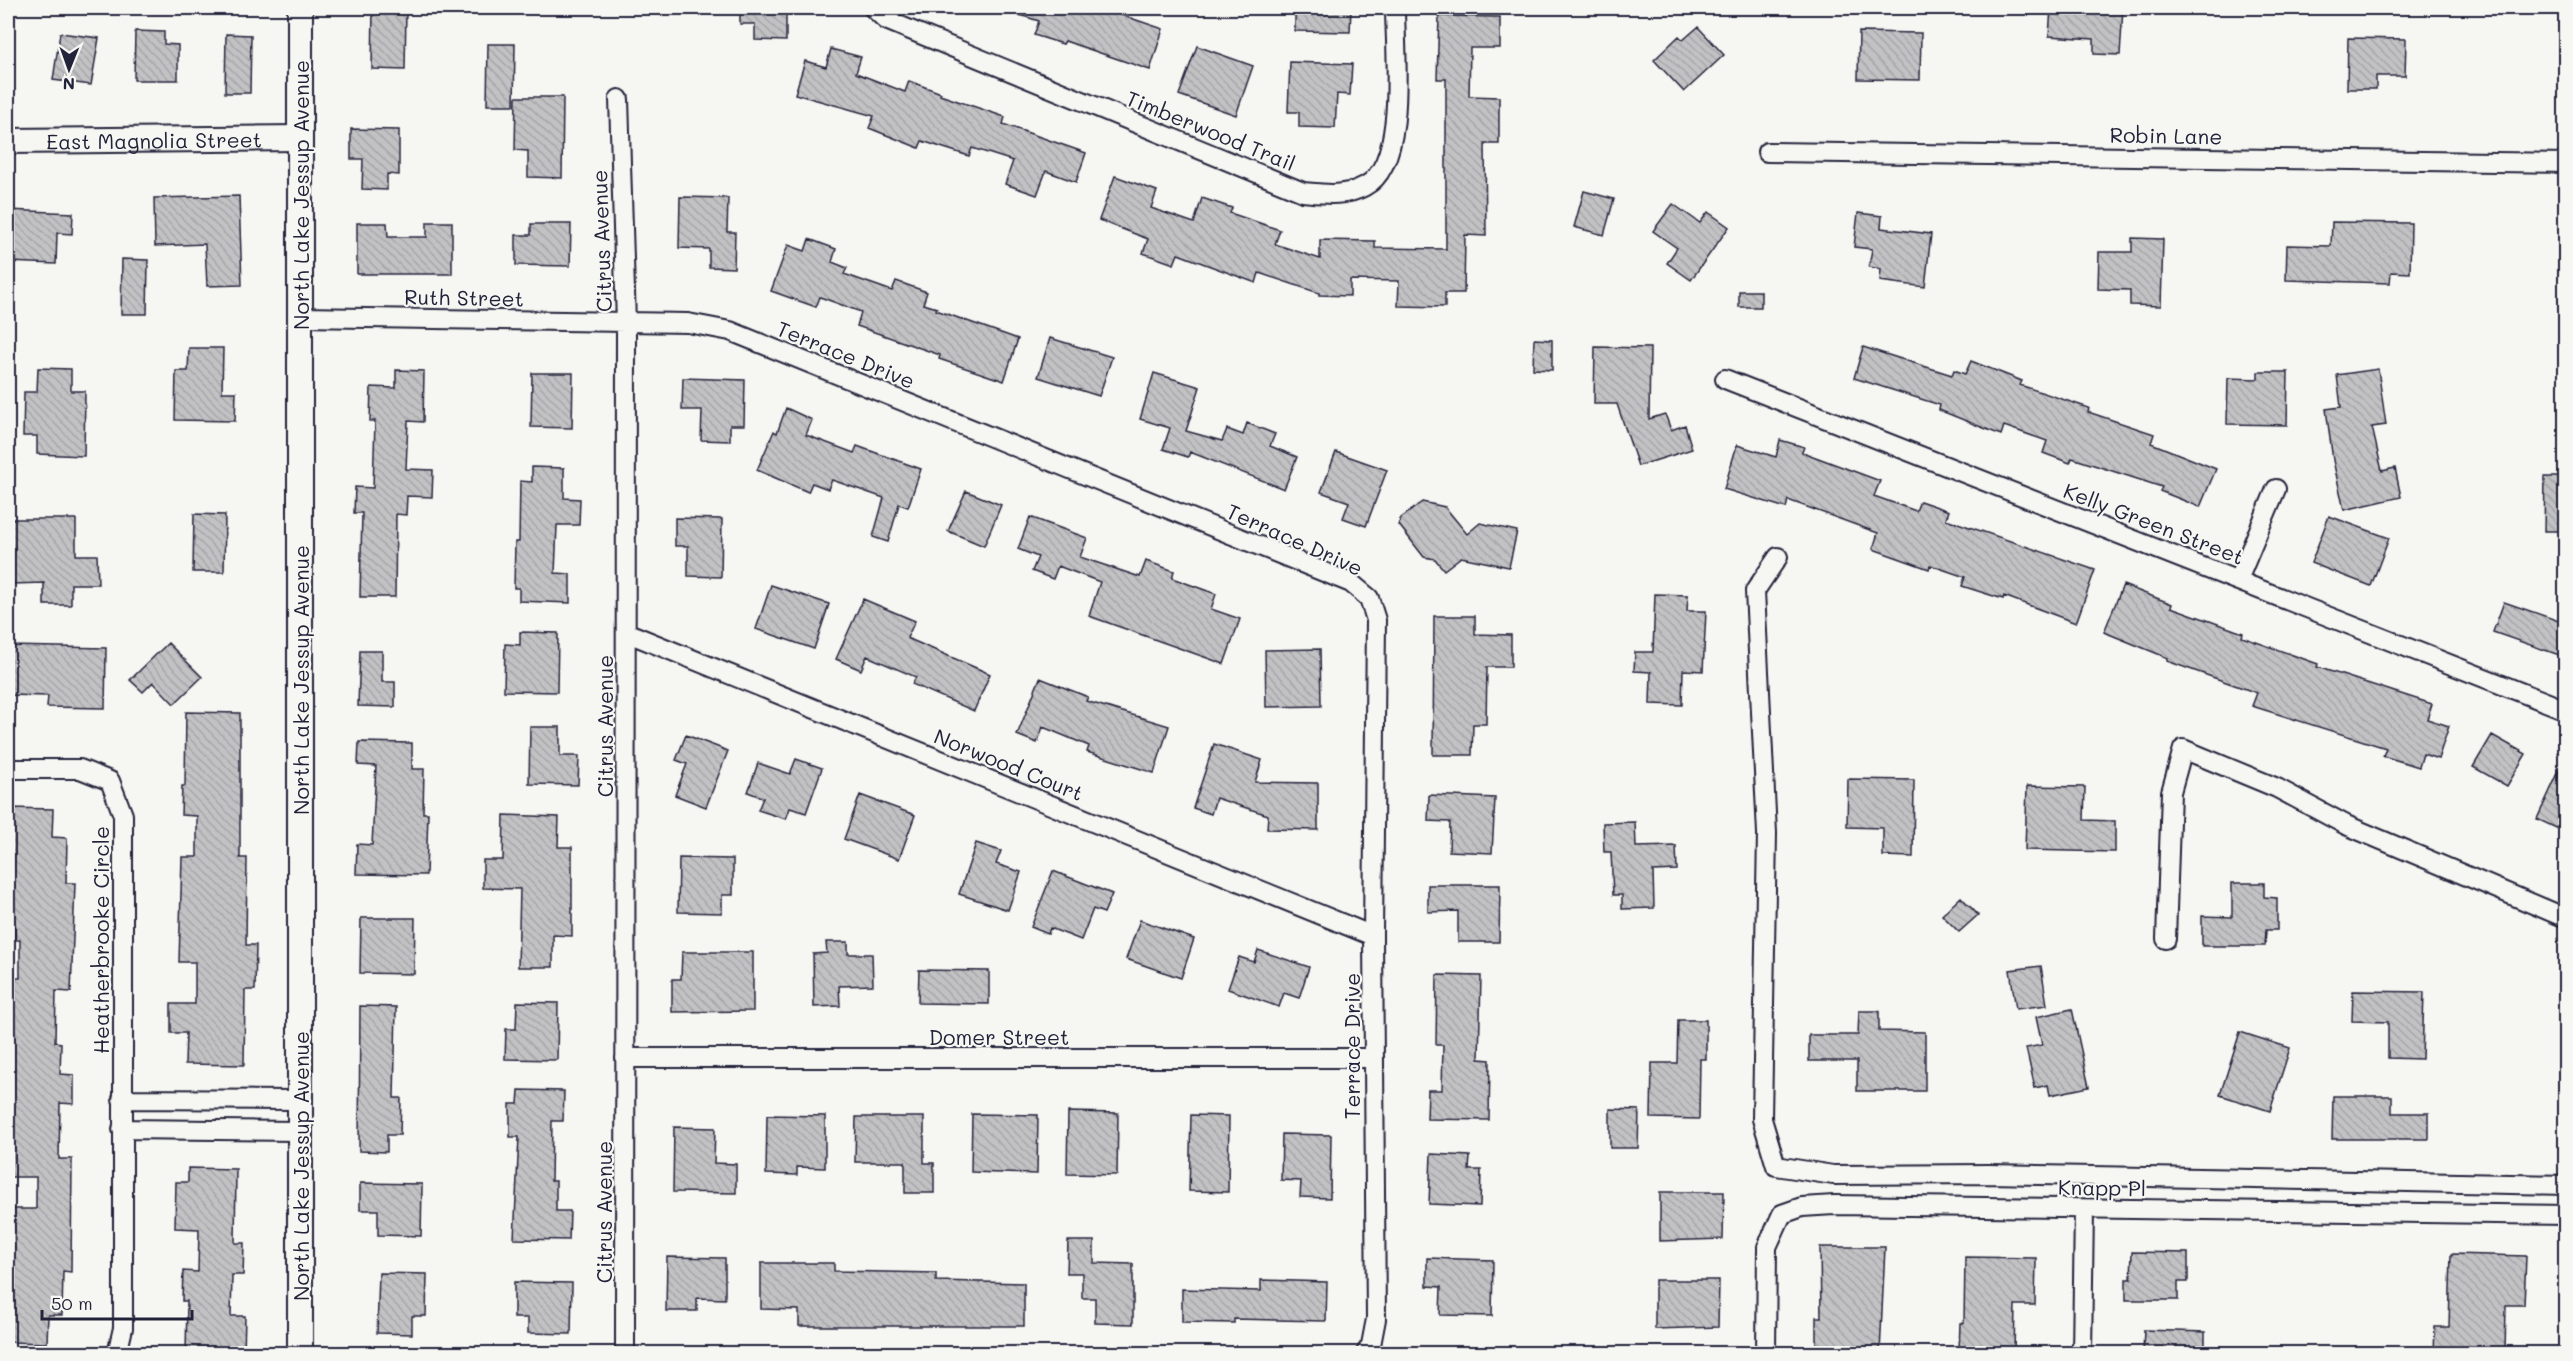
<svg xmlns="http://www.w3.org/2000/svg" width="2573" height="1361" viewBox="0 0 2573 1361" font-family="Mali,sans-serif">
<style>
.building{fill:url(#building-back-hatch);stroke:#22223b;stroke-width:1.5}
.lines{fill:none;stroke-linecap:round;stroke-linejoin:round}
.street-casing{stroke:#22223b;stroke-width:22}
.secondary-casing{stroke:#22223b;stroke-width:28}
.street{stroke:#f6f6f2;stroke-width:18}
.secondary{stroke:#f6f6f2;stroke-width:24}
.labels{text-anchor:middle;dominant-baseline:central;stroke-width:4.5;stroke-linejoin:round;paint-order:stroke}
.street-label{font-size:21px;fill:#22223b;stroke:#f6f6f2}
</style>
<defs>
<pattern id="building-back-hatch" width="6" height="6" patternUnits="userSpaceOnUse" patternTransform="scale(1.5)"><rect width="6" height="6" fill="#c2c2c4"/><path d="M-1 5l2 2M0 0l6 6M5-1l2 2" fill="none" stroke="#a6a6a9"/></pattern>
</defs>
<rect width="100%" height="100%" fill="#f6f6f2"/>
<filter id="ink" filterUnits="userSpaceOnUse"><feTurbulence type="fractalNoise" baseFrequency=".0167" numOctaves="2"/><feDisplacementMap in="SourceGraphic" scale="12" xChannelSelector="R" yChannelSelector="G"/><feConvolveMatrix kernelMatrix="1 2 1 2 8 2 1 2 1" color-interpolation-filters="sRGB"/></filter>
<g filter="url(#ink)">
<path class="building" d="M 373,8 L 406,8 L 405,70 L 372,69 Z
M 740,8 L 786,8 L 786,41 L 755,40 L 755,24 L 740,24 Z
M 1007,8 L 1101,8 L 1163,29 L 1150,70 L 1065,41 L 1063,44 L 1034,35 L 1039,21 L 1007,11 Z
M 1295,8 L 1351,8 L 1350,32 L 1295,31 Z
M 2051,8 L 2123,8 L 2120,55 L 2094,54 L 2094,39 L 2049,36 Z
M 1439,16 L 1500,17 L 1500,48 L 1470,48 L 1469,96 L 1499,97 L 1499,144 L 1485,144 L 1486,236 L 1465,235 L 1464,293 L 1445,293 L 1445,307 L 1398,306 L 1399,281 L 1350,280 L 1350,296 L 1319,295 L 1319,293 L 1259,273 L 1256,283 L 1178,254 L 1174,264 L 1143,253 L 1148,239 L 1099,220 L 1115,176 L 1157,191 L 1151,208 L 1194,223 L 1202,198 L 1232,208 L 1230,213 L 1280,230 L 1275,244 L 1320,259 L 1320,240 L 1375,241 L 1375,248 L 1446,249 L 1446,79 L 1437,79 Z
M 1698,27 L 1724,55 L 1684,92 L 1654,60 L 1679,36 L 1683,40 Z
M 135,31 L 164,32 L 164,44 L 178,45 L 178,80 L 134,80 Z
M 1859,32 L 1921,33 L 1920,80 L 1858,79 Z
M 60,33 L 99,38 L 91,85 L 53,80 Z
M 226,34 L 251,35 L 250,93 L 225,93 Z
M 2348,38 L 2406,39 L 2405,76 L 2376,76 L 2376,89 L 2347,89 Z
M 488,44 L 515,44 L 514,105 L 487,105 Z
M 1197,46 L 1253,66 L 1236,115 L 1179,95 Z
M 831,49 L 861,57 L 856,73 L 905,92 L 909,81 L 941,93 L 940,95 L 1005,117 L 1003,124 L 1086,153 L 1076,182 L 1046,171 L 1037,195 L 1005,184 L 1013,161 L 972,148 L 969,156 L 922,141 L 919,148 L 869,128 L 874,116 L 795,94 L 805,61 L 826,67 Z
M 1290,62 L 1352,64 L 1350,95 L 1337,94 L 1335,128 L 1299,127 L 1299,112 L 1288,112 Z
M 516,97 L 563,97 L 562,178 L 528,177 L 528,151 L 515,150 Z
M 351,129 L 399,130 L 399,175 L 387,174 L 387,190 L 362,189 L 363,159 L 351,159 Z
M 1584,191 L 1614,199 L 1604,235 L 1574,227 Z
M 239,196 L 242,285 L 207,286 L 205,244 L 155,246 L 154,198 Z
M 680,197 L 728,198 L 727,232 L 735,232 L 734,268 L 709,267 L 709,249 L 679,248 Z
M 1673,204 L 1700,223 L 1708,212 L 1729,227 L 1691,280 L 1667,263 L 1677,248 L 1653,231 Z
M 8,210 L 73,213 L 72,234 L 57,233 L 56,264 L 8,262 Z
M 1858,213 L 1882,216 L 1881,228 L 1931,234 L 1925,287 L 1880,281 L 1881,269 L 1869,267 L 1872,249 L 1854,247 Z
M 427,222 L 452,222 L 452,274 L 357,274 L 357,223 L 387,223 L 388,237 L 427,237 Z
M 2332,222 L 2411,223 L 2410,273 L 2391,272 L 2390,283 L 2286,280 L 2287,245 L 2331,246 Z
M 531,224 L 571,224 L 570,266 L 516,265 L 516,235 L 531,235 Z
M 2132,238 L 2163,239 L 2161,306 L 2130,305 L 2130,290 L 2098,289 L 2099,252 L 2132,252 Z
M 809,239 L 836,249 L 832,262 L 847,268 L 844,274 L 892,291 L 896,281 L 927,292 L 923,304 L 937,308 L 936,310 L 1018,339 L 1004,381 L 939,359 L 940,355 L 857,326 L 861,312 L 820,297 L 816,307 L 771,291 L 788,245 L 805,251 Z
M 122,259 L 148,260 L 147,314 L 121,314 Z
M 1739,291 L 1761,291 L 1761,307 L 1739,307 Z
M 1050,338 L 1112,357 L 1099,396 L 1038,377 Z
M 1534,339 L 1552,340 L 1552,370 L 1533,369 Z
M 1595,347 L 1650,348 L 1649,419 L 1665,414 L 1671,430 L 1685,425 L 1692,449 L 1638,466 L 1617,404 L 1594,404 Z
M 1863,347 L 1952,375 L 1954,370 L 1965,374 L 1971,361 L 2022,381 L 2020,385 L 2089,408 L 2088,412 L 2154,434 L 2151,443 L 2216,469 L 2200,507 L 2160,491 L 2162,487 L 2072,458 L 2070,463 L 2043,453 L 2047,441 L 2004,426 L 2001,435 L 1939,410 L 1940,405 L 1854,378 Z
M 189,348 L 223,348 L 222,392 L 236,392 L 235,421 L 175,420 L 176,371 L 188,371 Z
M 38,368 L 71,369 L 71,391 L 85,391 L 84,456 L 37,454 L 37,436 L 23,436 L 24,392 L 37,392 Z
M 2378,369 L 2386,425 L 2372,427 L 2382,471 L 2395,468 L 2401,497 L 2344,510 L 2333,460 L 2326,409 L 2341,407 L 2337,375 Z
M 396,370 L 424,371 L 423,422 L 408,421 L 406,469 L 433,470 L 432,497 L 407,496 L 406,515 L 396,514 L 395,597 L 360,597 L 362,513 L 354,513 L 355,487 L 373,488 L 375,421 L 370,421 L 371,387 L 396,388 Z
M 2258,372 L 2288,372 L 2287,425 L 2227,424 L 2228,378 L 2258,379 Z
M 532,373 L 573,373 L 572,428 L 531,427 Z
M 1154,373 L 1200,387 L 1186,431 L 1222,441 L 1227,429 L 1243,435 L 1247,423 L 1275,434 L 1270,446 L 1297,457 L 1284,489 L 1190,452 L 1188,457 L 1163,449 L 1170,428 L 1140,419 Z
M 683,378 L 745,380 L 744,425 L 730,425 L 730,441 L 701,440 L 702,410 L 682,410 Z
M 786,408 L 812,420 L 806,435 L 854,453 L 857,446 L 921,469 L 908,507 L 899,504 L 888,542 L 873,537 L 884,498 L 832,480 L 828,489 L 812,483 L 808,492 L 757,470 L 774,431 L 777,433 Z
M 1780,440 L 1804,447 L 1802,452 L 1880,481 L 1874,496 L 1916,511 L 1920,501 L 1949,511 L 1946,519 L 2095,570 L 2076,623 L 2004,596 L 2003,599 L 1962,586 L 1965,577 L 1930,565 L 1929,569 L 1873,549 L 1878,533 L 1788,500 L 1786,508 L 1724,489 L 1737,445 L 1776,457 Z
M 1336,452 L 1387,470 L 1366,526 L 1343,518 L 1349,502 L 1321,492 Z
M 532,467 L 564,468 L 564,498 L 580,499 L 579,525 L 557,525 L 555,573 L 570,574 L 570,603 L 519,601 L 519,588 L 514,588 L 515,542 L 519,542 L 520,481 L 532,482 Z
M 2545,477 L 2565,477 L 2565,531 L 2544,531 Z
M 966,491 L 1001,505 L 984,546 L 948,531 Z
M 1422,502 L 1445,507 L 1467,534 L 1480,523 L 1517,531 L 1509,567 L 1461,557 L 1444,570 L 1435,559 L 1424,557 L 1399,525 L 1400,519 Z
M 194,514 L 225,515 L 224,572 L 193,572 Z
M 2329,516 L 2389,538 L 2371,586 L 2311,563 Z
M 1030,517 L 1087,538 L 1080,557 L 1140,577 L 1146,561 L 1174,571 L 1172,578 L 1216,594 L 1211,609 L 1240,619 L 1224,664 L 1089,616 L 1100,582 L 1058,566 L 1053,579 L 1032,571 L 1038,557 L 1018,549 Z
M 675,518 L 722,519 L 721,577 L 688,576 L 688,546 L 675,546 Z
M 11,519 L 76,519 L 76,555 L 97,555 L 98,584 L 71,584 L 71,605 L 44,605 L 44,583 L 11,584 Z
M 771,585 L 829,604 L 814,649 L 756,629 Z
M 2123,585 L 2172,604 L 2171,607 L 2243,633 L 2242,637 L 2318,664 L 2317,667 L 2432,704 L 2427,719 L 2449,726 L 2438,759 L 2423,754 L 2419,767 L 2383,756 L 2386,748 L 2252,706 L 2257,693 L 2167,661 L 2168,658 L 2104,632 Z
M 1655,594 L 1688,595 L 1687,611 L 1706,611 L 1703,671 L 1683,670 L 1682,705 L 1650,704 L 1651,672 L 1634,671 L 1635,652 L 1653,652 Z
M 863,599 L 915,621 L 907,638 L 990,674 L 974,711 L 912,684 L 916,677 L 867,656 L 861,670 L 836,659 Z
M 2504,602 L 2565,623 L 2565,657 L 2493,632 Z
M 1434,616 L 1475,616 L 1475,634 L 1511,635 L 1511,667 L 1487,667 L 1486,724 L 1473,724 L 1472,755 L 1433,755 Z
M 520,632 L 558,633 L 557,692 L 504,691 L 505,644 L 520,645 Z
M 168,643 L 202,677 L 174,704 L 153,682 L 143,692 L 130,680 Z
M 8,646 L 106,648 L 105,708 L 47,707 L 48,696 L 8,695 Z
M 1320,649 L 1321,706 L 1266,707 L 1265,650 Z
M 360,651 L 382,651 L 382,682 L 395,682 L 395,707 L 358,706 Z
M 1040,678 L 1088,697 L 1086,701 L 1169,726 L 1154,773 L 1087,752 L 1089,746 L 1043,727 L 1037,743 L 1017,735 Z
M 186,712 L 240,713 L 240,858 L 247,858 L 246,945 L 256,945 L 255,990 L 245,990 L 244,1065 L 185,1064 L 186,1033 L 171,1033 L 171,1004 L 195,1004 L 195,962 L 179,962 L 182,857 L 197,857 L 197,816 L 181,815 L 182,786 L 185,786 Z
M 530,727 L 560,727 L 560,756 L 579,756 L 578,785 L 529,784 Z
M 686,735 L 728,751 L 706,807 L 675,795 L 687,764 L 676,760 Z
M 2492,735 L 2526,754 L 2507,786 L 2473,767 Z
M 359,742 L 412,743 L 412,769 L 424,769 L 423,813 L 428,813 L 426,875 L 356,874 L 357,844 L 372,845 L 376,766 L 358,765 Z
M 1214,744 L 1262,760 L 1255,782 L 1318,783 L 1318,830 L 1267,829 L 1268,815 L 1216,798 L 1211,814 L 1193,808 Z
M 2565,758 L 2565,832 L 2537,819 Z
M 796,759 L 822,768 L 806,813 L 790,808 L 786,819 L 758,810 L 763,798 L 748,792 L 758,763 L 790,774 Z
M 1848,779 L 1914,780 L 1913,857 L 1883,856 L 1883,828 L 1847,827 Z
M 2027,786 L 2085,787 L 2084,820 L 2115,821 L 2115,852 L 2025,850 Z
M 860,795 L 915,815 L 899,859 L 844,839 Z
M 1429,795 L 1495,798 L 1492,853 L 1449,851 L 1450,822 L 1428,821 Z
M 8,808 L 53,809 L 52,837 L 67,838 L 66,883 L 75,883 L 71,992 L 56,991 L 55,1042 L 61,1043 L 60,1074 L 74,1075 L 74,1104 L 60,1103 L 59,1159 L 72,1159 L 71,1272 L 63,1271 L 62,1315 L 48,1315 L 47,1343 L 8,1342 L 8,1209 L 36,1209 L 36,1177 L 8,1177 L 9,978 L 20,978 L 20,940 L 15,940 L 15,926 L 8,926 L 11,868 L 10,854 L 8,854 Z
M 504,815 L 559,817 L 558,847 L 572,847 L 572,936 L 553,935 L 553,967 L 518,967 L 520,889 L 483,888 L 483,860 L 503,860 Z
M 1635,822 L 1636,847 L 1676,846 L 1677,870 L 1653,871 L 1654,908 L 1622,909 L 1622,895 L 1613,895 L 1611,852 L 1604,852 L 1603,823 Z
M 976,843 L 1001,851 L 996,864 L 1021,872 L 1008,910 L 959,894 Z
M 679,858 L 733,859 L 733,895 L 722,895 L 722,913 L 678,912 Z
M 1053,871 L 1112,894 L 1104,913 L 1093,909 L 1081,940 L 1050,928 L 1048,934 L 1031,927 Z
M 2232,883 L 2264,883 L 2264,897 L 2277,898 L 2277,930 L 2266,930 L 2265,946 L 2202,946 L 2202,916 L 2232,917 Z
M 1428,885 L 1500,885 L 1499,942 L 1458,942 L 1458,911 L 1428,912 Z
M 1961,897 L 1978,915 L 1959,932 L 1942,915 Z
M 361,918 L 415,918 L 414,974 L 360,973 Z
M 1140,920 L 1194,939 L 1181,978 L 1126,959 Z
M 826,942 L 848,942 L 848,954 L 872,954 L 873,985 L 839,986 L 840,1006 L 814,1007 L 813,954 L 827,953 Z
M 1258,950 L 1309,967 L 1299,998 L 1284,993 L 1279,1007 L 1228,989 L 1239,957 L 1254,962 Z
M 682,952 L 753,952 L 753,1011 L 672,1012 L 672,979 L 681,979 Z
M 2041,966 L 2047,1005 L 2016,1009 L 2010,970 Z
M 919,970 L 989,971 L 989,1004 L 918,1003 Z
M 1437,975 L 1481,976 L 1479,1059 L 1490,1060 L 1489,1120 L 1427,1119 L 1428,1090 L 1442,1090 L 1443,1045 L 1436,1045 Z
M 2353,991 L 2424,992 L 2422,1059 L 2388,1058 L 2388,1022 L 2352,1021 Z
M 517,1002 L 558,1003 L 557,1060 L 505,1059 L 506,1029 L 516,1029 Z
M 360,1006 L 396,1007 L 394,1098 L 401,1098 L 400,1135 L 387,1135 L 387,1152 L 359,1151 Z
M 2072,1009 L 2089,1087 L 2050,1095 L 2048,1085 L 2035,1088 L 2026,1048 L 2042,1045 L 2036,1017 Z
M 1859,1011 L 1879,1011 L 1879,1031 L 1925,1032 L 1925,1091 L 1857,1091 L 1857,1061 L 1809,1061 L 1809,1035 L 1858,1035 Z
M 1678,1020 L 1706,1020 L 1706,1059 L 1700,1059 L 1699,1119 L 1651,1118 L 1652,1063 L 1677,1063 Z
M 2240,1032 L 2290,1048 L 2270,1111 L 2220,1095 Z
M 519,1090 L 564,1091 L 563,1121 L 552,1121 L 551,1181 L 556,1181 L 556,1211 L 570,1211 L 569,1240 L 514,1239 L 519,1137 L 510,1137 L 510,1104 L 518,1104 Z
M 2333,1096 L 2392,1096 L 2392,1113 L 2429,1113 L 2429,1139 L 2332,1139 Z
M 1610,1109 L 1639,1110 L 1638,1148 L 1610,1148 Z
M 1068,1112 L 1118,1113 L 1117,1175 L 1067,1174 Z
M 972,1114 L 1038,1115 L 1037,1174 L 971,1172 Z
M 767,1115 L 825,1116 L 825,1168 L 797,1167 L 797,1175 L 766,1174 Z
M 1191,1115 L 1229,1116 L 1228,1192 L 1189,1191 Z
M 856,1117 L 924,1117 L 924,1163 L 934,1163 L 934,1193 L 905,1193 L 905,1162 L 855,1162 Z
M 674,1127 L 715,1128 L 714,1163 L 736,1164 L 736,1193 L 673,1192 Z
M 1282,1134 L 1331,1135 L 1330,1198 L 1300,1197 L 1301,1181 L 1281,1180 Z
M 1431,1154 L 1470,1156 L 1469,1170 L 1481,1170 L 1480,1206 L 1429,1204 Z
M 188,1168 L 236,1169 L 235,1243 L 244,1243 L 243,1275 L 232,1275 L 231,1316 L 245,1316 L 244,1353 L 186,1353 L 187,1301 L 182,1301 L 183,1271 L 198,1272 L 199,1229 L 175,1228 L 176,1182 L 188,1182 Z
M 360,1183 L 422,1184 L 421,1236 L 378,1235 L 378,1210 L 360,1210 Z
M 1660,1192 L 1724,1192 L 1723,1239 L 1660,1241 Z
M 1068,1241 L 1094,1241 L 1094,1263 L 1133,1264 L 1133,1324 L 1095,1323 L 1095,1298 L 1082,1298 L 1082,1273 L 1067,1273 Z
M 1820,1247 L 1885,1247 L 1880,1353 L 1816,1353 L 1816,1317 L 1821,1317 Z
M 2132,1252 L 2188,1253 L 2188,1282 L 2178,1282 L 2178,1300 L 2126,1300 L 2126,1279 L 2131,1279 Z
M 2451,1254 L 2526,1256 L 2524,1305 L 2506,1305 L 2505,1353 L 2434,1353 L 2435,1327 L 2449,1327 Z
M 667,1257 L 725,1258 L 725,1299 L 697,1298 L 697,1311 L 666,1311 Z
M 1965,1257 L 2036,1258 L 2035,1305 L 2015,1305 L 2014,1353 L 1959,1352 L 1960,1323 L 1964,1323 Z
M 1427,1258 L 1493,1260 L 1492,1316 L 1440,1315 L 1441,1287 L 1427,1286 Z
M 761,1263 L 834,1263 L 834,1271 L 936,1273 L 936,1281 L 1024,1283 L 1024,1326 L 799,1326 L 799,1310 L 761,1309 Z
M 379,1273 L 427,1274 L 426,1316 L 412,1316 L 412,1334 L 377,1333 Z
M 1261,1280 L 1327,1282 L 1326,1321 L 1234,1319 L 1234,1323 L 1182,1322 L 1182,1289 L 1261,1291 Z
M 1655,1280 L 1719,1280 L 1718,1327 L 1655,1329 Z
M 514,1282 L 572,1283 L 571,1334 L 528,1333 L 528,1318 L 514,1318 Z
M 2144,1330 L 2205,1332 L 2205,1353 L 2143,1353 Z"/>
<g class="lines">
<g class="street-casing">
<path id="street" d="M 873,8 L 886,20 L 1303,192 C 1325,194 1345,197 1365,186 C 1408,164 1395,50 1395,8
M 619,99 L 626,323 L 625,1354
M 1767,152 L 2566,163
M 300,317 L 688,323 L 730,331 L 1351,583 L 1369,598 L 1376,620 L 1373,936 L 1376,1319 L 1371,1345 L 1365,1354
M 1725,379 L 2566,710
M 1778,557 L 1755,591 L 1767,833 L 1762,1119 L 1776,1166 L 1833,1175 L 1989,1174 L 2566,1185
M 2238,580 L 2276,489
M 628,633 L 1373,936
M 8,769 L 80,769 L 110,781 L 123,815 L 123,1328 L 117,1354
M 2166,939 L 2171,792 L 2183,749 L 2277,788 L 2346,825 L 2566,918
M 625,1058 L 1374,1058
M 122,1099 L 299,1100
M 122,1129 L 299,1131
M 1766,1354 L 1767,1247 L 1782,1214 L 1802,1207 L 1834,1205 L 2566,1215
M 2082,1354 L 2084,1209"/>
</g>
<g class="secondary-casing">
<g id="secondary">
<path d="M 300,8 L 300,1354"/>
<path id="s1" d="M 8,141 L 300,138"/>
</g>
</g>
<use href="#street" class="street"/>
<use href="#secondary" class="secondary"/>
</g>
</g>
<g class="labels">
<g class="street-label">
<text transform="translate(1211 130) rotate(22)">Timberwood Trail</text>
<text transform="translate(2166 135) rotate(1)">Robin Lane</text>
<text stroke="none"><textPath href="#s1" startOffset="146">East Magnolia Street</textPath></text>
<text transform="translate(300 195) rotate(-90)">North Lake Jessup Avenue</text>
<text transform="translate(601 241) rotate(-92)">Citrus Avenue</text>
<text transform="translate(464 297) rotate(1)">Ruth Street</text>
<text transform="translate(846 354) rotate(22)">Terrace Drive</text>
<text transform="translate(2154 523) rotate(21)">Kelly Green Street</text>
<text transform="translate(1295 539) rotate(24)">Terrace Drive</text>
<text transform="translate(300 680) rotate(-90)">North Lake Jessup Avenue</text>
<text transform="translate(604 726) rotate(-90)">Citrus Avenue</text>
<text transform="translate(1009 764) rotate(22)">Norwood Court</text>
<text transform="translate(100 940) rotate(-90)">Heatherbrooke Circle</text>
<text x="999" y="1036">Domer Street</text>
<text transform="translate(1351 1046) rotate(-90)">Terrace Drive</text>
<text transform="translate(300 1166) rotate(-90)">North Lake Jessup Avenue</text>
<text transform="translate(2102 1187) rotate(1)">Knapp Pl</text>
<text transform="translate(603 1212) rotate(-90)">Citrus Avenue</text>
</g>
</g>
<rect width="2573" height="1361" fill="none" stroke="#f6f6f2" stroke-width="30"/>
<rect x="15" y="15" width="2543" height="1331" fill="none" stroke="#22223b" stroke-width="2" filter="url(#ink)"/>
<g transform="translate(69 69) rotate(181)" stroke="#f6f6f2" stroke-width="4.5" paint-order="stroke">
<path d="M0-4.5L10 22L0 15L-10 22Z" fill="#22223b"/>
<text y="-9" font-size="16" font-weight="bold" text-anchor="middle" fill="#22223b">N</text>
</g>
<path d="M42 1310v9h150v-9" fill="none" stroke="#22223b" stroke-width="3"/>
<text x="51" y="1310" font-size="18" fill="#22223b" stroke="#f6f6f2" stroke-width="4.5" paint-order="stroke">50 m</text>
</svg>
